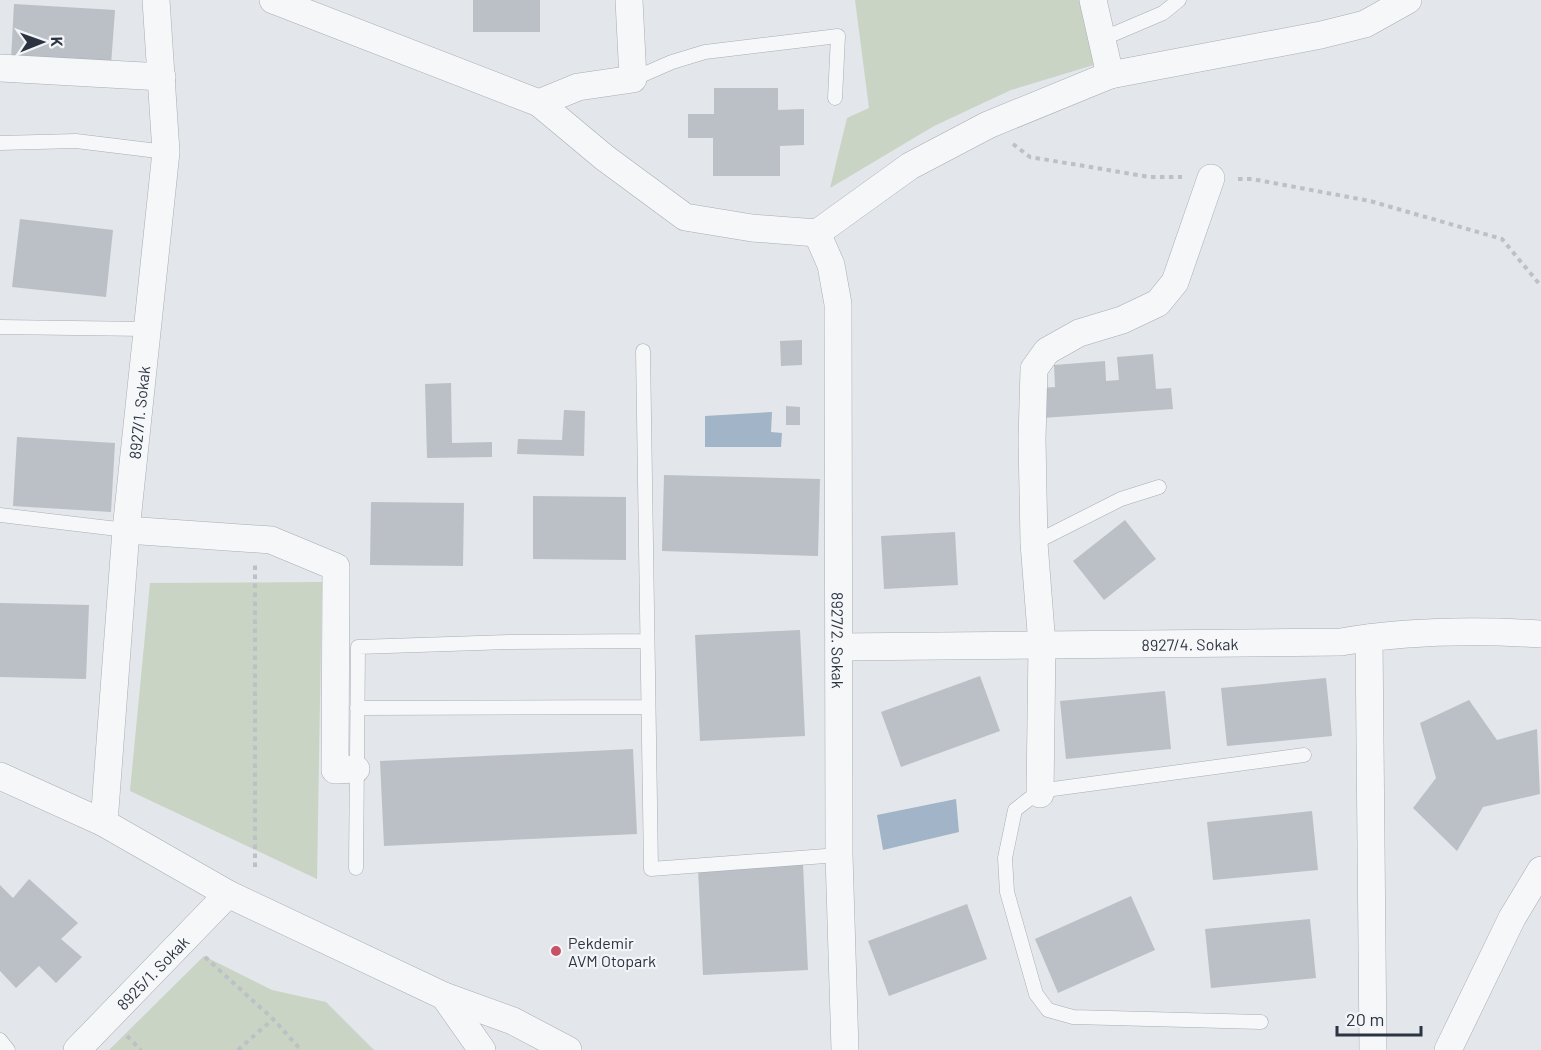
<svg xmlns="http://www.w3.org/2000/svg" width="1541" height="1050" viewBox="0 0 1541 1050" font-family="Barlow,sans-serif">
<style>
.green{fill:#c9d4c5}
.water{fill:#a1b4c8}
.building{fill:#bbc0c7}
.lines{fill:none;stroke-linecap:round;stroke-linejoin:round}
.service-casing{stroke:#a8adb4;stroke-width:15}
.minor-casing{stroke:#a8adb4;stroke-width:28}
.path{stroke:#bdc0c6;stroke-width:4;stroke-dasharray:4.5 4.5;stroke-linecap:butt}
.service{stroke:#f6f7f9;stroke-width:14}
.minor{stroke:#f6f7f9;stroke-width:27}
.poi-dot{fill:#c75165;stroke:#f3f5f8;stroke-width:2}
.labels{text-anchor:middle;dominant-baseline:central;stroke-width:4.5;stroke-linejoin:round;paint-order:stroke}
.street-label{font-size:16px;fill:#2c3442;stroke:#f3f5f8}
.poi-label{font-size:16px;fill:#2c3442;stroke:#f3f5f8;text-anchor:start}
</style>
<rect width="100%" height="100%" fill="#e3e6ea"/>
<path class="green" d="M 855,0 L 1082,0 L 1097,64 L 1011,90 L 934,126 L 830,188 L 847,118 L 869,108 Z
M 322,582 L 317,879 L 130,791 L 150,583 Z
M 204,956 L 272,990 L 326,1002 L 374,1050 L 109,1050 Z"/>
<path class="water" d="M 772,412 L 771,432 L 782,433 L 781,447 L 705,447 L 705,416 Z
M 956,799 L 959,832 L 883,850 L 877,815 Z"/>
<path class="building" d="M 473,0 L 540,0 L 540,32 L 473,32 Z
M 14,4 L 115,10 L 111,65 L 11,59 Z
M 714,88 L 778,88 L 778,110 L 804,109 L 804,145 L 780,146 L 780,176 L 713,176 L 713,138 L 688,138 L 688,114 L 714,114 Z
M 20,219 L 113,230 L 106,297 L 12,287 Z
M 802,340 L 802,365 L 781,366 L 780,341 Z
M 1153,354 L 1156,389 L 1171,388 L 1173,409 L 1042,418 L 1040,388 L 1055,387 L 1054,365 L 1105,361 L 1106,381 L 1119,380 L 1117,357 Z
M 451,383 L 452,443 L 492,442 L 492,457 L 427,458 L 425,384 Z
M 786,406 L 800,407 L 800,425 L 786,425 Z
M 564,410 L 585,411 L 584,456 L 517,454 L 518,439 L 562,440 Z
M 17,437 L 115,443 L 111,512 L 13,506 Z
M 664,475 L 820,479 L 818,556 L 662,551 Z
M 533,496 L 626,497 L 626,560 L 533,559 Z
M 371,502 L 464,503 L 463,566 L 370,565 Z
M 1125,520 L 1156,559 L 1104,600 L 1073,561 Z
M 955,532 L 958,585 L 884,589 L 881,536 Z
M 0,603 L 89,605 L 86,679 L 0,677 Z
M 800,630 L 805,736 L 700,741 L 695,635 Z
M 980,676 L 1000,731 L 901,767 L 881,712 Z
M 1326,678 L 1332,736 L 1227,746 L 1221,688 Z
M 1165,691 L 1171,749 L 1066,759 L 1060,701 Z
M 1469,700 L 1497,740 L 1537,729 L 1540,794 L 1483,807 L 1457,851 L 1413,808 L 1436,778 L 1420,723 Z
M 633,749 L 637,834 L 384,846 L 380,761 Z
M 1312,811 L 1318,870 L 1213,880 L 1207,822 Z
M 803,864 L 808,970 L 703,975 L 698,869 Z
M 29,879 L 78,923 L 61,939 L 82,957 L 56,983 L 39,966 L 16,988 L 0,971 L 0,885 L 13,898 Z
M 1131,896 L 1155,950 L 1058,993 L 1035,939 Z
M 967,904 L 987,959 L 889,996 L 868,941 Z
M 1310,919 L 1316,978 L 1211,988 L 1205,929 Z"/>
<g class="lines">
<g class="service-casing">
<path id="service" d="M 1102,39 L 1163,13 L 1179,0
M 633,79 L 672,62 L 705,52 L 838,36 L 835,98
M 0,143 L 76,141 L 166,152
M 0,327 L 146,329
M 643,351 L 651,869 L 839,855
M 0,515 L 126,530
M 1034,543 L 1121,499 L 1159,487
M 357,708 L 648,707
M 356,868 L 358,647 L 509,642 L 647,641
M 1261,1022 L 1073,1017 L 1048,1010 L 1036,994 L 1007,892 L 1005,858 L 1015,810 L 1029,799 L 1053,789 L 1304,755
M 0,1040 L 8,1050"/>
</g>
<g class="minor-casing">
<g id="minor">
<path d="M 273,0 L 539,103 L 605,158 L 685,217 L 752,228 L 817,233 L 910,166 L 988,125 L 1110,75 L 1321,35 L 1365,24 L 1408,0"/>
<path d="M 1093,0 L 1110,75"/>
<path d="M 0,68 L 162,77"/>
<path d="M 539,103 L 578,87 L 633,79 L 629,0"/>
<path id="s1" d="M 817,233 L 831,265 L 838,304 L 839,855 L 845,1050"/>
<path d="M 126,530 L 271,540 L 336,567 L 335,770 L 356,769"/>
<path d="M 1369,638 L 1373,1050"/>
<path id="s2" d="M 839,647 L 1341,642 C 1406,631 1475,630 1541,634"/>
<path d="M 0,776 L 104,823 L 228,894 L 444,996 L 513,1021 L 568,1050"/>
<path d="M 1040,794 L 1042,645 L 1034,543 L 1032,439 L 1034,369 L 1047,351 L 1079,333 L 1122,320 L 1158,303 L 1175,282 L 1211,178"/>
<path id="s3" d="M 104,823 L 126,530 L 166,152 L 156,0"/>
<path d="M 444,996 L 482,1050"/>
<path id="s4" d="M 77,1050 L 228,894"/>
<path d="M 1448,1050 L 1512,918 L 1541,870"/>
</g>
</g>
<path class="path" d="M 1013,144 L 1030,157 L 1150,177 L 1182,177
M 1238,179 L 1252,179 L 1370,201 L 1502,239 L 1541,286
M 255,867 L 255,565
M 205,957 L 273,1019 L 301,1050
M 127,1036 L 141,1050
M 238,1050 L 273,1019"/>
<use href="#service" class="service"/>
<use href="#minor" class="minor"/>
</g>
<circle class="poi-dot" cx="556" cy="951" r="6"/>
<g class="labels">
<g class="street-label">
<text stroke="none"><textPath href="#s3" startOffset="412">8927/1. Sokak</textPath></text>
<text stroke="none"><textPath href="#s1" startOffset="411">8927/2. Sokak</textPath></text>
<text stroke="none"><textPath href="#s2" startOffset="351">8927/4. Sokak</textPath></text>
<text stroke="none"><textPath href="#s4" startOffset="108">8925/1. Sokak</textPath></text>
</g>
<g class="poi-label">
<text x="568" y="942">Pekdemir<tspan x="568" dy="18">AVM Otopark</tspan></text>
</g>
</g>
<g transform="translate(42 42) rotate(89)" stroke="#f3f5f8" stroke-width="4.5" paint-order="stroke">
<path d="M0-4.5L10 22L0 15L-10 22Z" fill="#2c3442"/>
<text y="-9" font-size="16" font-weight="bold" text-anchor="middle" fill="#2c3442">K</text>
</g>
<path d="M1337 1026v9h84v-9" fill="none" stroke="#2c3442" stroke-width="3"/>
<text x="1346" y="1026" font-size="18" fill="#2c3442" stroke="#f3f5f8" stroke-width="4.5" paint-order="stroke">20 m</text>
</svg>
